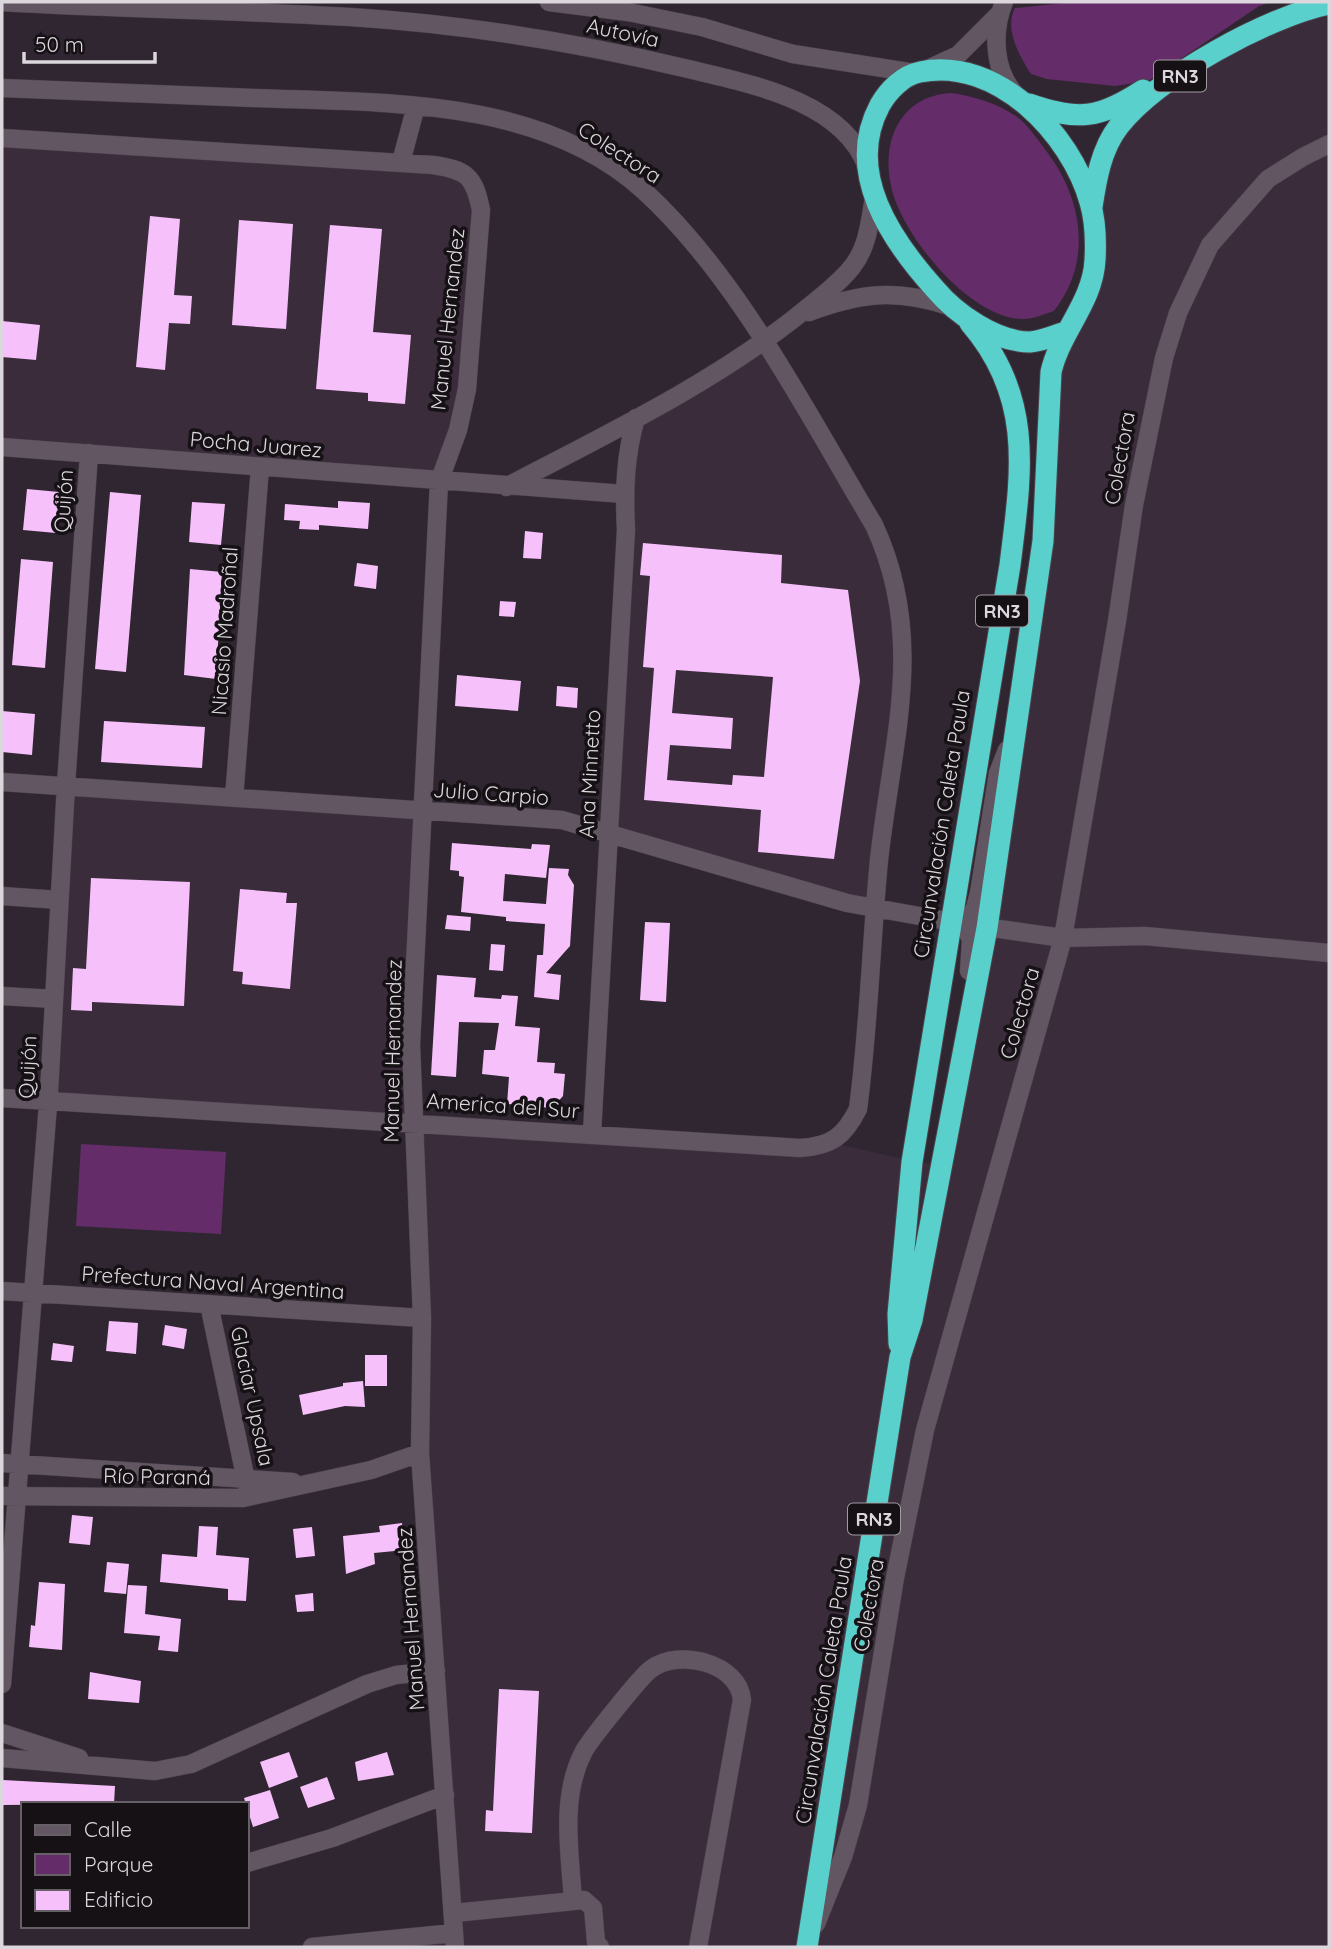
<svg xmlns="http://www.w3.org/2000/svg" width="1331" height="1949" viewBox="0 0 1331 1949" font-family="Quicksand,sans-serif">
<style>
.built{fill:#3b2c3c}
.green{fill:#642d69}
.building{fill:#f6c0fa;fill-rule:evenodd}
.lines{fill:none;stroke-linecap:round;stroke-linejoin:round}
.minor-casing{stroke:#4b434c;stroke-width:19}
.highway-casing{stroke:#4b434c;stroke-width:23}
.minor{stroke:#625662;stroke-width:18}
.highway{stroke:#59d0cc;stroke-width:21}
.labels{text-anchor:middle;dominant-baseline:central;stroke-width:7;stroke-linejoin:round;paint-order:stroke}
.shield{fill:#151115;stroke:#a09ba1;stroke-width:2}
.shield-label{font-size:19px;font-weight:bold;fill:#dcd6dd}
.street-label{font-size:21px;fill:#dcd6dd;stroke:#151115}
</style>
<rect width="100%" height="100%" fill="#302631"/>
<path class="built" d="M 1329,4 L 1329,1947 L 312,1947 L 454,1933 L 420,1453 L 412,1122 L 48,1101 L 66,785 L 422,811 L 412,1122 L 833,1143 L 912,1161 L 942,1165 L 987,928 L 1049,403 L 1073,321 L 1108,145 L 1164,87 Z
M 2,138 L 433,165 L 477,191 L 467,389 L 439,482 L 2,447 Z
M 764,343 L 874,525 L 903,630 L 876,908 L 608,833 L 636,418 Z"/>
<path class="green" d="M 1076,2 L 1272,2 L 1259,6 L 1148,81 L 1115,86 L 1047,79 L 1031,74 C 1019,55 1004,29 1015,8 Z
M 951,93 C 973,96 996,103 1016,116 C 1027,124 1036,137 1044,148 C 1082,196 1094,260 1054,311 C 1044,314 1034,319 1023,319 C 971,319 904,238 892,190 C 880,143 899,96 951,93 Z
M 81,1144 L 226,1152 L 221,1234 L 76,1226 Z"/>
<path class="building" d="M 150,216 L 180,219 L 174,295 L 192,296 L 190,324 L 169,323 L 165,370 L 136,367 Z
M 239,220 L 293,224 L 286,329 L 232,325 Z
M 330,225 L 382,229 L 373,332 L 411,335 L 405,404 L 368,401 L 368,393 L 316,389 Z
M 2,321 L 40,325 L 36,360 L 2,357 Z
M 27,489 L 59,492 L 56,533 L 23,530 Z
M 110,492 L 141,495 L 126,672 L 95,669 Z
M 338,501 L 370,503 L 368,529 L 319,525 L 319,530 L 299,529 L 300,521 L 284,520 L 285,504 L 338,508 Z
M 192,502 L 225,504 L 221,545 L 189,542 Z
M 525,531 L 543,533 L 541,559 L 523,558 Z
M 643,543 L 782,555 L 781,583 L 848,590 L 860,681 L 834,859 L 758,852 L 761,810 L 644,800 L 654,668 L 643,667 L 650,576 L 640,575 ZM 676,670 L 773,677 L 764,777 L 733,775 L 732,785 L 667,780 L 670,745 L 731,749 L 733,718 L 672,713 Z
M 21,559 L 53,562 L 45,668 L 12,665 Z
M 357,563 L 378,566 L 376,589 L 354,586 Z
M 190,569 L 222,572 L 216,679 L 184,675 Z
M 500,601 L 516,602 L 514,617 L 499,616 Z
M 457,675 L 521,681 L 518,711 L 455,706 Z
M 557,686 L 578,688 L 577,708 L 556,706 Z
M 2,711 L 35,714 L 32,755 L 2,752 Z
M 104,721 L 205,727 L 202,768 L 101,762 Z
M 452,843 L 531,849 L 532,844 L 550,845 L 546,878 L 505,874 L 503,901 L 546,904 L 549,868 L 569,869 L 568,875 L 574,885 L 570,946 L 546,973 L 561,975 L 559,1000 L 534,997 L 537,955 L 543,955 L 545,924 L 506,921 L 506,917 L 461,912 L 464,877 L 459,876 L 459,871 L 450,870 Z
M 91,878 L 190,882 L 184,1006 L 92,1002 L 92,1011 L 71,1010 L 73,968 L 86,969 Z
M 240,889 L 287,893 L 286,903 L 297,903 L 290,989 L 242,984 L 243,972 L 233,971 Z
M 447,915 L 471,917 L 470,931 L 445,929 Z
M 645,922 L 670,923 L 666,1002 L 640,1000 Z
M 491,944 L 505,945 L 503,971 L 489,970 Z
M 437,975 L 476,978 L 474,997 L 501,999 L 502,995 L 518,996 L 515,1026 L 540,1028 L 537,1062 L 555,1063 L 554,1073 L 565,1074 L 563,1096 L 552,1108 L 507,1104 L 509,1077 L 482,1074 L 484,1050 L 495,1050 L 499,1023 L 459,1022 L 456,1077 L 431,1075 Z
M 109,1321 L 138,1323 L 136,1354 L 106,1351 Z
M 165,1325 L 187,1329 L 184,1349 L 162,1345 Z
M 53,1343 L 74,1346 L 72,1362 L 51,1360 Z
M 365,1355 L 387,1355 L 387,1386 L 365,1386 Z
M 363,1381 L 365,1407 L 345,1406 L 303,1415 L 299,1395 L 343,1386 L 343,1383 Z
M 72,1515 L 93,1517 L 90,1545 L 69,1543 Z
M 402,1523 L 405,1550 L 374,1553 L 375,1564 L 346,1574 L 343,1536 L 380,1532 L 379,1526 Z
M 199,1526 L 218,1527 L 216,1555 L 249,1558 L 246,1601 L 228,1600 L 228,1589 L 160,1582 L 162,1554 L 197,1557 Z
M 312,1527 L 315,1556 L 296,1558 L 293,1529 Z
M 107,1562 L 129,1564 L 126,1594 L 104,1592 Z
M 39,1582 L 65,1584 L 62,1650 L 29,1647 L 31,1625 L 35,1626 Z
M 128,1585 L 147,1586 L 145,1614 L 181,1619 L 178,1652 L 158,1650 L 160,1636 L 124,1633 Z
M 313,1593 L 314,1611 L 297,1612 L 295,1595 Z
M 90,1672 L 141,1681 L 139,1703 L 88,1699 Z
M 499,1689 L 539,1691 L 532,1833 L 485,1831 L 486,1810 L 493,1811 Z
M 289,1752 L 298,1777 L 269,1788 L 260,1762 Z
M 387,1752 L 394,1775 L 358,1781 L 355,1762 Z
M 327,1777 L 335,1799 L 308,1808 L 300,1787 Z
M 3,1780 L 115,1786 L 114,1804 L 2,1805 Z
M 270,1790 L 279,1818 L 253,1827 L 244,1798 Z"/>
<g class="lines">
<g class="minor-casing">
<path id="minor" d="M 2,2 C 118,9 234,10 350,17 C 462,24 574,42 684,68 C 745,83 842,99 867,167
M 549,2 L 628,12 L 702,27 L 793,54 L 915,73
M 1004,2 C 992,32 993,72 1017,96
M 930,68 L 958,55 L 998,15
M 2,88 C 86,92 170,94 254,98 C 383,103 540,97 643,190 C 738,276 808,415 874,525 C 927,639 892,741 879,860 C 871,943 869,1026 858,1109 C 844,1137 831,1146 800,1148 L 2,1098
M 2,138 L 433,165 C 467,170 474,176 481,210 L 467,389 L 458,430 L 439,482 L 411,1045 L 422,1318 L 420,1453 L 455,1947
M 401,162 L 416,106
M 809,312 C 863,292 897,289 952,307
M 2,447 L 624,494
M 506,487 C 605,435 708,386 796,317 C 815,301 837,286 852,267 C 868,247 870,221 874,197
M 2,782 L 562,820 L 847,903 L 964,924 L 1063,938 L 1145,936 L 1329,953
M 234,798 L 260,467
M 2,896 L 59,900
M 964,924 L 975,908 L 979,893 L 998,773 L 1007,750
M 964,924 L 971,940 L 969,971
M 2,996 L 54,999
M 592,1133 L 626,530 C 624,491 625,456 636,418
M 2,1291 L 422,1318
M 209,1304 L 248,1490
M 2,1463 L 293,1482
M 2,1496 L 243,1498 L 371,1470 L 420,1453
M 2,1684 L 49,1092 L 66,785 L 89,453
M 2,1733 L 79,1758
M 2,1758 L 155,1771 L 191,1764 L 367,1684 L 396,1675 L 436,1671
M 247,1863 L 332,1838 L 445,1795
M 573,1901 C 570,1853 560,1798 583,1753 C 587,1743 643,1674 651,1669 C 679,1648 739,1663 742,1700 L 698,1947
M 454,1913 L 584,1900 L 593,1908 L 596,1942 L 600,1947
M 816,1924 L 843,1857 L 858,1805 L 895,1578 L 925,1430 L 1063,938 L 1117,621 L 1134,505 L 1164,358 L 1178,313 L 1210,245 L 1268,179 L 1303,157 L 1329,144
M 312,1947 L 454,1933"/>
</g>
<g class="highway-casing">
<path id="highway" d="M 1029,104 C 1078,121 1099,119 1143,90
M 1092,207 C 1096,180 1101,149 1119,126 C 1159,76 1267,17 1329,4
M 899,1344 L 898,1314 L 912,1162 L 1010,565 C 1021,475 1035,398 970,323
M 807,1947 L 900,1357 L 912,1320 L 987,928 L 1043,541 L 1051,372 C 1060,332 1093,302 1095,260 C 1096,242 1095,219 1090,202 C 1071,134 997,56 920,72 C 903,75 888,91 880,105 C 844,172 891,240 935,289 C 956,314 996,342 1030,342 C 1042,341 1054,336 1065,332"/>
</g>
<use href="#minor" class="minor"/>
<use href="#highway" class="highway"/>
</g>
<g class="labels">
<g class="shield">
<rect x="1154" y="60.5" width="52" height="31" rx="5"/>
<rect x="976" y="595.5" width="52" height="31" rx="5"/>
<rect x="848" y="1503.5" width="52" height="31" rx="5"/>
</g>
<g class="shield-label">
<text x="1180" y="76">RN3</text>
<text x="1002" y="611">RN3</text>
<text x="874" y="1519">RN3</text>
</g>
<g class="street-label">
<text transform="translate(623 32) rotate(12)">Autovía</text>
<text transform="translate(620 152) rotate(33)">Colectora</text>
<text transform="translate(447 319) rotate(-84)">Manuel Hernandez</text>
<text transform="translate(256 444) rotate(5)">Pocha Juarez</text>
<text transform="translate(1119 458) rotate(-80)">Colectora</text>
<text transform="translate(63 501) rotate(-86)">Quijón</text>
<text transform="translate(224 631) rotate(-86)">Nicasio Madroñal</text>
<text transform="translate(589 774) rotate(-87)">Ana Minnetto</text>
<text transform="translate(491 793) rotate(4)">Julio Carpio</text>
<text transform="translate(941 824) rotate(-81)">Circunvalación Caleta Paula</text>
<text transform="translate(1019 1013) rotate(-74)">Colectora</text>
<text transform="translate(392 1051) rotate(-89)">Manuel Hernandez</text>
<text transform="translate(27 1067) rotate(-87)">Quijón</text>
<text transform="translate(503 1105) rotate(4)">America del Sur</text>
<text transform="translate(213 1282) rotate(4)">Prefectura Naval Argentina</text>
<text transform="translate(253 1396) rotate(78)">Glaciar Upsala</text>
<text transform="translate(157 1476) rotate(1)">Río Paraná</text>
<text transform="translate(868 1605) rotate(-80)">Colectora</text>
<text transform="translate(410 1619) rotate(-94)">Manuel Hernandez</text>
<text transform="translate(823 1690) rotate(-81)">Circunvalación Caleta Paula</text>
</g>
</g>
<rect width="1331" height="1949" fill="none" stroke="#dcd6dd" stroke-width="7"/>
<rect x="21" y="1802" width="228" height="126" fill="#151115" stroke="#656065" stroke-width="2"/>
<rect x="35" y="1825" width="35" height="10" fill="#625662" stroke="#656065" stroke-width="2"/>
<text x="84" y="1837" font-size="21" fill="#dcd6dd">Calle</text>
<rect x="35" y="1854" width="35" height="21" fill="#642d69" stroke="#656065" stroke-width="2"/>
<text x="84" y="1872" font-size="21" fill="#dcd6dd">Parque</text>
<rect x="35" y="1890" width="35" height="21" fill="#f6c0fa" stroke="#656065" stroke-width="2"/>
<text x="84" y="1907" font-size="21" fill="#dcd6dd">Edificio</text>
<path d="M24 52v10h131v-10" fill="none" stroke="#dcd6dd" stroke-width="3.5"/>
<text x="35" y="52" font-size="21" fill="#dcd6dd" stroke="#151115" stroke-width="5" paint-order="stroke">50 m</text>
</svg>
